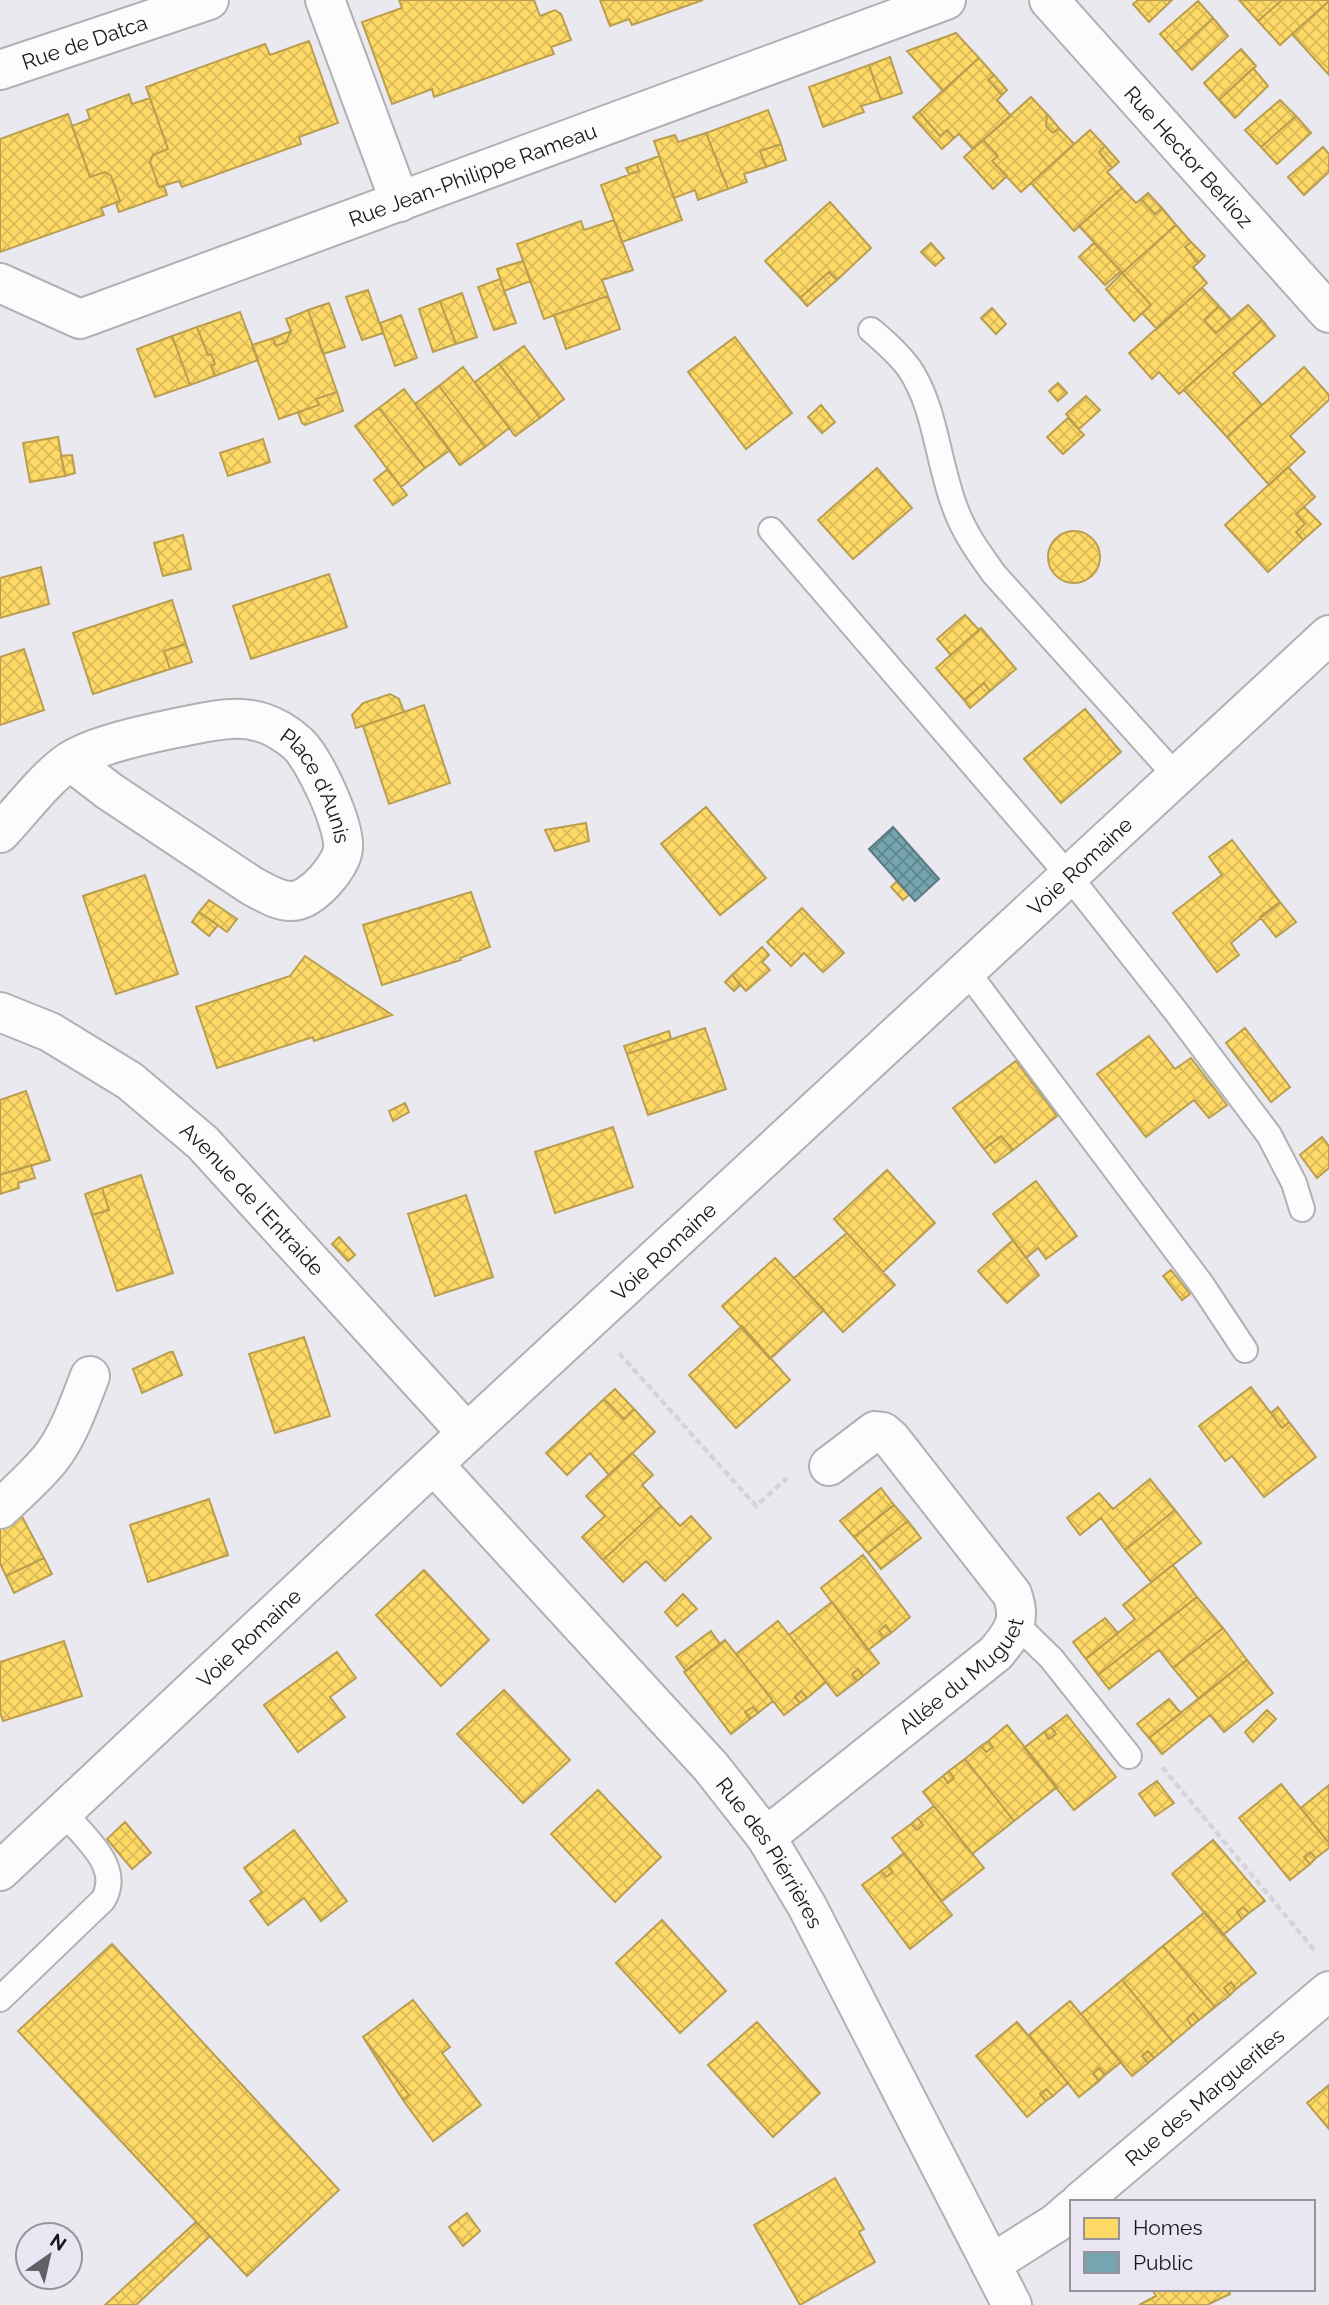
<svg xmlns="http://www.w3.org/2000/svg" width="1329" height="2305" viewBox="0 0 1329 2305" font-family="Raleway,sans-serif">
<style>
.homes{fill:url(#homes-cross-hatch);stroke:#ba9e4f;stroke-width:2}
.public{fill:url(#public-cross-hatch);stroke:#5a7a82;stroke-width:2}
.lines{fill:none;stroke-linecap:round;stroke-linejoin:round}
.service-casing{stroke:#b1b0b5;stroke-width:28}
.minor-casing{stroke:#b1b0b5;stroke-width:42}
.tertiary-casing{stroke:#b1b0b5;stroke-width:42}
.path{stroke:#d5d4d6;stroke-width:4.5;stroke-dasharray:7 3.5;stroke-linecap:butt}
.service{stroke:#fcfcfd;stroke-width:24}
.minor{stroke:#fcfcfd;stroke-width:38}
.tertiary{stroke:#fcfcfd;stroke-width:38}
.labels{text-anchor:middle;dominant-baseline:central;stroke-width:7;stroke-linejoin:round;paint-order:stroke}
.street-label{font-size:21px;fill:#18161a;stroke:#eae6f3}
</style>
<defs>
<pattern id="homes-cross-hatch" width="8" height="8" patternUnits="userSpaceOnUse" patternTransform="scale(1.75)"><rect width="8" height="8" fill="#ffd966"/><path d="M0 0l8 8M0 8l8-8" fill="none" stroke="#daba58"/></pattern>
<pattern id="public-cross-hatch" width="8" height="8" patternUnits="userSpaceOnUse" patternTransform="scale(1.75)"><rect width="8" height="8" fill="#76a5af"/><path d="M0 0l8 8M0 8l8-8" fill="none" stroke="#60858e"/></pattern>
</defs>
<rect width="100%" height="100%" fill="#ebe9f0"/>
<path class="homes" d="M 399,0 L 534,0 L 540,16 L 555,10 L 561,14 L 571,40 L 551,47 L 554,54 L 434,97 L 432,89 L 392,104 L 362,22 L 402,8 Z
M 600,0 L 703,0 L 632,25 L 629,19 L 610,26 Z
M 1138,0 L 1172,0 L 1149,22 L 1133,4 Z
M 1239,0 L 1282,0 L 1258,21 Z
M 1282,0 L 1329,0 L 1329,1 L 1280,45 L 1258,21 Z
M 1198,1 L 1213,18 L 1176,52 L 1160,34 Z
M 1329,1 L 1329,75 L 1292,34 Z
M 1213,18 L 1228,36 L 1192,70 L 1176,52 Z
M 956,33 L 979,58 L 943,91 L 907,51 Z
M 309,41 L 338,123 L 299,137 L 301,144 L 182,187 L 179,181 L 159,187 L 150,162 L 153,155 L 168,149 L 146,87 L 265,44 L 270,55 Z
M 1241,49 L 1256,66 L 1219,100 L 1204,83 Z
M 890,57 L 902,93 L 881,100 L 869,65 Z
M 979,58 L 994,75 L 988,80 L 1002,95 L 997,100 L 1011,116 L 973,149 L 959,134 L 954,138 L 947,130 L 940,136 L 919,112 Z
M 869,65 L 881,100 L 861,106 L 864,112 L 823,127 L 809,87 Z
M 1253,68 L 1268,86 L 1235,118 L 1219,100 Z
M 994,75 L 1007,90 L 1002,95 L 988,80 Z
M 129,94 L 132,104 L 150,98 L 168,149 L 153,155 L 150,162 L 159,187 L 164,186 L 167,195 L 119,212 L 116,203 L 120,201 L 111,176 L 105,172 L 90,177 L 72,126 L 90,119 L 87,110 Z
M 1031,97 L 1047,114 L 1046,126 L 1053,133 L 1059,128 L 1074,144 L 1021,192 L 992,161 L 998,156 L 983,140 Z
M 1280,100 L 1296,116 L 1261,147 L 1245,130 Z
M 768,110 L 781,144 L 760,151 L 766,167 L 744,174 L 747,182 L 728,189 L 706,133 Z
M 919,112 L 940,136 L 947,130 L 954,138 L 942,149 L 913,117 Z
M 68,114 L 90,177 L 105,172 L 111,176 L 120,201 L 101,208 L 104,215 L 0,252 L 0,139 Z
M 1047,114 L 1059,128 L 1053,133 L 1046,126 Z
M 1296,116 L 1311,133 L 1277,164 L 1261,147 Z
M 1090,130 L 1105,146 L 1099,152 L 1112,168 L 1107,172 L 1122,188 L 1074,231 L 1031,183 Z
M 706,133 L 728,189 L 698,200 L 695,190 L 674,198 L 654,141 L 675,135 L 678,142 Z
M 983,140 L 998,156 L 992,161 L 1007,176 L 993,189 L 964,157 Z
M 781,144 L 786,160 L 766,167 L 760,151 Z
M 1105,146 L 1119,162 L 1112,168 L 1099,152 Z
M 1323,147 L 1329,154 L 1329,172 L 1304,195 L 1288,177 Z
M 659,156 L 682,220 L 622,242 L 601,185 L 639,171 L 637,164 Z
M 637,164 L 639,171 L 629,174 L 626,168 Z
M 1122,188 L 1136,203 L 1141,199 L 1155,214 L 1162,208 L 1176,225 L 1122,273 L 1079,226 Z
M 1148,193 L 1162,208 L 1155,214 L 1141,199 Z
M 830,202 L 871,248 L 837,280 L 829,272 L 800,298 L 765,261 Z
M 614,220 L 633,270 L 602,280 L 608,296 L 544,319 L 517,244 L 581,221 L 584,230 Z
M 1176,225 L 1191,242 L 1185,247 L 1198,263 L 1193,267 L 1207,283 L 1157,329 L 1142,313 L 1151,305 L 1122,273 Z
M 1191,242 L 1205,256 L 1198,263 L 1185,247 Z
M 931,243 L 944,258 L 935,266 L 921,252 Z
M 1094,243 L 1121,271 L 1105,285 L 1079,257 Z
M 523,261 L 531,281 L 504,291 L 497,269 Z
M 829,272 L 837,280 L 807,306 L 800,298 Z
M 1122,273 L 1151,305 L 1134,321 L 1106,289 Z
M 500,279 L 516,323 L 494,330 L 478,287 Z
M 1202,288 L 1219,306 L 1204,320 L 1216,333 L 1248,305 L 1262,320 L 1179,394 L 1159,372 L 1152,379 L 1129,353 Z
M 368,290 L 383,333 L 362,340 L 346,297 Z
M 462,293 L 477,337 L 456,344 L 440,301 Z
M 608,296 L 620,329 L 566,349 L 554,315 Z
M 440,301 L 456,344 L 433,352 L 419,309 Z
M 329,303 L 345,347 L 323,354 L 308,310 Z
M 1219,306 L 1231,319 L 1216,333 L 1204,320 Z
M 992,308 L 1006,324 L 996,334 L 981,318 Z
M 308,310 L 337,392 L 316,399 L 319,405 L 279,419 L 252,345 L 273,338 L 276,346 L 286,342 L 291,331 L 286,319 Z
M 240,312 L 258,360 L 215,376 L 211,366 L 215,364 L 211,354 L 208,355 L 197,327 Z
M 401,315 L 417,358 L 395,366 L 380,323 Z
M 1262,320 L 1275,336 L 1233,373 L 1262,405 L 1227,437 L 1184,390 Z
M 197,327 L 208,355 L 211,354 L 215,364 L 211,366 L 215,376 L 190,385 L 172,336 Z
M 291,331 L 286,342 L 276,346 L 273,338 Z
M 172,336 L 190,385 L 155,397 L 137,349 Z
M 735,337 L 792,413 L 746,449 L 688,372 Z
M 524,346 L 564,399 L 540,418 L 499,364 Z
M 499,364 L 540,418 L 515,436 L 475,382 Z
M 463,367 L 509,428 L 485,447 L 439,386 Z
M 1304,367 L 1329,395 L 1329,400 L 1290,436 L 1305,452 L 1269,485 L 1227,437 Z
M 1058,383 L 1067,393 L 1058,401 L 1049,391 Z
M 439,386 L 485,447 L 460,465 L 415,404 Z
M 404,389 L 450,450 L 425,468 L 379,408 Z
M 337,392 L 343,411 L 305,425 L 302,423 L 298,412 L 319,405 L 316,399 Z
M 1086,396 L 1100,410 L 1079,429 L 1066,414 Z
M 821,405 L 835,422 L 822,433 L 808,417 Z
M 379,408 L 425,468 L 401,487 L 355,426 Z
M 1068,418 L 1084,435 L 1063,454 L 1047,437 Z
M 58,437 L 65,476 L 30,482 L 23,443 Z
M 263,439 L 270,462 L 228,476 L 220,453 Z
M 72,455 L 75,473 L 65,476 L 61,456 Z
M 1288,467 L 1315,497 L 1296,514 L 1305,524 L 1296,532 L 1303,540 L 1268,572 L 1225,525 Z
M 877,468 L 912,508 L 853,559 L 818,520 Z
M 388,469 L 407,495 L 393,505 L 374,480 Z
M 1304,507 L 1321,524 L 1303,540 L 1296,532 L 1305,524 L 1296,514 Z
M1048 557a26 26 0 1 1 52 0a26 26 0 1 1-52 0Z
M 183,535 L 191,569 L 163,576 L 154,543 Z
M 41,567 L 49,604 L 0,618 L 0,578 Z
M 329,574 L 347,627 L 251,659 L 233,606 Z
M 172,600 L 186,644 L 164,651 L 170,669 L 93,694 L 73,633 Z
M 965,615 L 979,630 L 951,655 L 937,639 Z
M 981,628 L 1016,669 L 990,691 L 984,683 L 964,700 L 936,668 Z
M 186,644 L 192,662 L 170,669 L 164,651 Z
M 24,649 L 44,710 L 0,725 L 0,657 Z
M 984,683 L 990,691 L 970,708 L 964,700 Z
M 390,694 L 399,699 L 404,712 L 356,728 L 352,715 L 363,703 Z
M 424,705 L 450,783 L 389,804 L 363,726 Z
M 1085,709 L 1121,752 L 1061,803 L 1024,759 Z
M 706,807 L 766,878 L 720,915 L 661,844 Z
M 586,823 L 589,841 L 555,851 L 545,830 Z
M 1232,840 L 1280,902 L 1231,943 L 1239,955 L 1217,972 L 1173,913 L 1222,875 L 1209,857 Z
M 145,875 L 178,974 L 116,994 L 83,896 Z
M 897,881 L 910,894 L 903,900 L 891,887 Z
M 471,892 L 490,947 L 460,958 L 461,960 L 382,985 L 363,925 Z
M 209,900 L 237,919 L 227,932 L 199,912 Z
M 1280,902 L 1296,922 L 1276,937 L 1260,917 Z
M 802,908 L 844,953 L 823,972 L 804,953 L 791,966 L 767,942 Z
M 199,912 L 218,925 L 209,936 L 192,922 Z
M 762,947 L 769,955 L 762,962 L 770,970 L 746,991 L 732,975 Z
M 305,956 L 392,1015 L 314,1041 L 313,1037 L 217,1068 L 196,1007 L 290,976 Z
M 732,975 L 740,985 L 734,991 L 725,982 Z
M 705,1028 L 726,1089 L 648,1115 L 627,1054 Z
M 1245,1028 L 1290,1087 L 1271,1102 L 1226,1043 Z
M 669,1031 L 671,1039 L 627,1054 L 624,1046 Z
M 1149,1036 L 1175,1069 L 1191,1058 L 1227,1105 L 1209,1118 L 1194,1100 L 1146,1137 L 1097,1074 Z
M 1016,1061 L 1057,1116 L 1013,1150 L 1001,1136 L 984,1149 L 953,1108 Z
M 26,1091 L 50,1160 L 0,1175 L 0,1100 Z
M 405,1103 L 409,1112 L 393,1121 L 389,1111 Z
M 613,1127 L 633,1187 L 555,1213 L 535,1152 Z
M 1001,1136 L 1013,1150 L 995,1163 L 984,1149 Z
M 1322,1137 L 1329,1146 L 1329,1168 L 1317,1178 L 1300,1155 Z
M 31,1165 L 35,1178 L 18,1183 L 19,1188 L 0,1194 L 0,1175 Z
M 887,1170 L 935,1223 L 883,1272 L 834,1219 Z
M 141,1175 L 173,1273 L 117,1291 L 92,1215 L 109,1210 L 102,1188 Z
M 1036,1181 L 1077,1236 L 1046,1259 L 1038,1248 L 1026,1258 L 993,1214 Z
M 102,1188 L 109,1210 L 92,1215 L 85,1194 Z
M 466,1195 L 493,1277 L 435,1296 L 408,1214 Z
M 847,1233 L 895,1285 L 843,1332 L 794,1278 Z
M 339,1237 L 355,1255 L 348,1261 L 332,1244 Z
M 1013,1240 L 1039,1275 L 1007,1303 L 978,1271 Z
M 775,1258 L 824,1310 L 770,1359 L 722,1306 Z
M 1171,1270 L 1190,1294 L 1182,1300 L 1163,1276 Z
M 742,1326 L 790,1380 L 736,1428 L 689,1375 Z
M 304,1337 L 330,1416 L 275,1433 L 249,1354 Z
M 170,1352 L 173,1352 L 182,1375 L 142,1393 L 133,1369 Z
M 1251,1387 L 1282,1428 L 1289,1422 L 1316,1457 L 1264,1497 L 1232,1456 L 1225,1461 L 1199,1426 Z
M 615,1389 L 634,1409 L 624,1419 L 604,1399 Z
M 604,1399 L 624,1419 L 634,1409 L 655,1432 L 609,1475 L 590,1453 L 567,1475 L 546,1453 Z
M 1278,1407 L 1289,1422 L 1282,1428 L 1271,1413 Z
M 632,1453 L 653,1475 L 642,1485 L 661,1506 L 603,1560 L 582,1537 L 605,1516 L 586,1496 Z
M 1150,1479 L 1175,1510 L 1125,1550 L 1101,1518 L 1080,1535 L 1067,1518 L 1099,1493 L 1113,1509 Z
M 881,1488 L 894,1505 L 854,1537 L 840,1521 Z
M 209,1499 L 228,1555 L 148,1582 L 130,1525 Z
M 894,1505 L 908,1521 L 868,1553 L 854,1537 Z
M 661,1506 L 680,1526 L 691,1516 L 711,1538 L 665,1581 L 646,1561 L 623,1582 L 603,1560 Z
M 17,1507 L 44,1558 L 6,1576 L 0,1563 L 0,1524 Z
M 1175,1510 L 1201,1543 L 1151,1582 L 1125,1550 Z
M 908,1521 L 921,1538 L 881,1569 L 868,1553 Z
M 863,1555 L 910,1617 L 891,1633 L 886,1625 L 879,1631 L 884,1638 L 868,1650 L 821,1588 Z
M 44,1558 L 52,1574 L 14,1593 L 6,1576 Z
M 1173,1565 L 1197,1597 L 1098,1675 L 1086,1659 L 1135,1619 L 1123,1605 Z
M 424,1570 L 489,1640 L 441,1686 L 376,1615 Z
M 683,1594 L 697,1609 L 677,1626 L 665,1612 Z
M 1197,1597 L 1223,1628 L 1173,1668 L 1159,1650 L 1109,1689 L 1098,1675 Z
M 832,1602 L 879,1663 L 863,1676 L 858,1669 L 852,1674 L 857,1681 L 837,1696 L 789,1635 Z
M 1105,1618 L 1118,1633 L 1086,1659 L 1073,1642 Z
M 778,1621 L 826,1682 L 807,1698 L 801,1691 L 795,1697 L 800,1703 L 784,1715 L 736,1654 Z
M 886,1625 L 891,1633 L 884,1638 L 879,1631 Z
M 1223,1628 L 1247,1660 L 1199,1699 L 1173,1668 Z
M 711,1631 L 720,1644 L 686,1671 L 676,1657 Z
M 725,1640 L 773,1701 L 758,1713 L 753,1707 L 745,1712 L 750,1719 L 731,1734 L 684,1672 Z
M 64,1641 L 82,1696 L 3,1721 L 0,1712 L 0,1662 Z
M 337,1652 L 356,1678 L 330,1697 L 345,1717 L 298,1752 L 264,1705 Z
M 1247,1660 L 1273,1693 L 1224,1732 L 1210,1715 L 1162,1754 L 1149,1738 Z
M 858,1669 L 863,1676 L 857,1681 L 852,1674 Z
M 504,1690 L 570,1760 L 523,1803 L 457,1734 Z
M 801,1691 L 807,1698 L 800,1703 L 795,1697 Z
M 1169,1699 L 1181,1713 L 1149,1738 L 1137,1724 Z
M 753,1707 L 758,1713 L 750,1719 L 745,1712 Z
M 1267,1710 L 1276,1719 L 1253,1742 L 1245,1732 Z
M 1067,1715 L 1116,1777 L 1074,1810 L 1024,1748 L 1044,1732 L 1049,1739 L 1056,1734 L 1051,1727 Z
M 1007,1725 L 1057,1787 L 1014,1821 L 965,1759 L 981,1746 L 986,1752 L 993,1747 L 988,1741 Z
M 1051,1727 L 1056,1734 L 1049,1739 L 1044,1732 Z
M 988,1741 L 993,1747 L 986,1752 L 981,1746 Z
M 965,1759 L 1014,1821 L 972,1854 L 923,1792 L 943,1776 L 948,1783 L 954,1778 L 949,1771 Z
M 949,1771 L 954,1778 L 948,1783 L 943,1776 Z
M 1157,1781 L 1174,1803 L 1155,1816 L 1139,1794 Z
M 1281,1784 L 1329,1843 L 1329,1848 L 1316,1858 L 1310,1852 L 1304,1857 L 1310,1864 L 1290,1880 L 1239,1818 Z
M 1329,1785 L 1329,1843 L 1301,1808 Z
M 598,1790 L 661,1857 L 615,1902 L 551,1834 Z
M 934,1806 L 984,1868 L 942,1901 L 892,1838 L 911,1824 L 917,1830 L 923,1825 L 918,1818 Z
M 918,1818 L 923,1825 L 917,1830 L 911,1824 Z
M 125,1822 L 151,1853 L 132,1869 L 107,1839 Z
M 294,1830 L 347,1901 L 321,1921 L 304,1898 L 268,1925 L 250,1901 L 262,1892 L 244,1868 Z
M 1213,1840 L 1265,1901 L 1249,1913 L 1243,1907 L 1237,1912 L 1242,1919 L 1223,1935 L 1172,1874 Z
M 1310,1852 L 1316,1858 L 1310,1864 L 1304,1857 Z
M 904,1853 L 952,1915 L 910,1949 L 862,1885 L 881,1871 L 886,1877 L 893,1872 L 888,1866 Z
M 888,1866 L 893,1872 L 886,1877 L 881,1871 Z
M 1243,1907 L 1249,1913 L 1242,1919 L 1237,1912 Z
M 1205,1912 L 1256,1973 L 1236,1989 L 1231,1982 L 1224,1988 L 1230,1995 L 1215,2007 L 1163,1946 Z
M 662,1920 L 726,1991 L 680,2033 L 616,1963 Z
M 112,1944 L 339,2190 L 247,2276 L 18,2031 Z
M 1163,1946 L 1215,2007 L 1199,2020 L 1193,2013 L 1187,2019 L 1192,2026 L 1173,2042 L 1122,1980 Z
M 1122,1980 L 1173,2042 L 1154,2058 L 1148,2051 L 1142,2056 L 1148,2063 L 1132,2076 L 1081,2014 Z
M 1231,1982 L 1236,1989 L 1230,1995 L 1224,1988 Z
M 413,2000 L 450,2047 L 442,2053 L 481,2105 L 433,2141 L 403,2100 L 409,2095 L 363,2037 Z
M 1070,2001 L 1121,2062 L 1105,2075 L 1099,2068 L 1093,2074 L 1099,2081 L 1079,2097 L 1029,2035 Z
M 1193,2013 L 1199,2020 L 1192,2026 L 1187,2019 Z
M 757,2022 L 820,2093 L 773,2137 L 708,2065 Z
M 1017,2022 L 1068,2083 L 1053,2096 L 1046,2089 L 1040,2094 L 1046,2101 L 1027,2117 L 976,2056 Z
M 363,2037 L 409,2095 L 403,2100 Z
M 1148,2051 L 1154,2058 L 1148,2063 L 1142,2056 Z
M 1099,2068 L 1105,2075 L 1099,2081 L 1093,2074 Z
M 1329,2085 L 1329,2129 L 1307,2103 Z
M 1046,2089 L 1053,2096 L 1046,2101 L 1040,2094 Z
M 835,2178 L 864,2229 L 859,2232 L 875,2262 L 800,2305 L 754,2225 Z
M 467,2213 L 480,2231 L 463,2246 L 449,2227 Z
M 196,2222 L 210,2236 L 136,2305 L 105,2305 Z
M 1152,2289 L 1228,2289 L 1230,2294 L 1207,2305 L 1139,2305 L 1156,2296 Z"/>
<path class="public" d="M 893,827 L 939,879 L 915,901 L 869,849 Z"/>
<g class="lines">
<g class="service-casing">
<path id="service" d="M 871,330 C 885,342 898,353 909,368 C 936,407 938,466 956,510 C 965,534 979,553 994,574 L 1176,776
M 771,530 L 1069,876 L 1174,1009 L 1269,1135 L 1294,1183 L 1302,1209
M 966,970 L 1202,1285 L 1245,1350
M 1016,1624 L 1051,1658 L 1129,1756
M 0,1999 L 103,1900 C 123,1867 84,1837 63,1812"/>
</g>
<g class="minor-casing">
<g id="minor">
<path d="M 325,0 L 400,202"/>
<path id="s1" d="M 1049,0 L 1329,313"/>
<path id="s2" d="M 0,70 L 209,0"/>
<path id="s3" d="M 0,283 L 80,319 L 946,0"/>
<path id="s4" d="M 0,833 C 21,811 45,778 70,761 C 95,745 147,734 176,728 C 204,723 233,714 260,722 C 272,725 287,734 297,743 C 314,758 345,825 343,848 C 342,866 311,902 291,901 C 277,901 264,892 252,886 L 109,791 L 70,761"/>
<path id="s5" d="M 0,1012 L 50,1032 L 130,1081 L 203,1143 L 467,1433"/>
<path id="s6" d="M 434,1465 L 711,1767 L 766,1837 L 807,1906 L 1012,2305"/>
<path d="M 0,1509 C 17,1493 35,1477 50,1459 C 69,1435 79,1404 90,1376"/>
<path id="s7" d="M 766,1837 L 996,1653 C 1013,1632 1022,1621 1012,1594 L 891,1439 L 883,1432 L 875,1431 L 829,1466"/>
<path id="s8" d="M 1080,2202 L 1329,1991"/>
<path d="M 991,2264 L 1056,2223 L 1072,2209"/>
</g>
</g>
<g class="tertiary-casing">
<g id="tertiary">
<path id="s9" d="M 0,1871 L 467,1433 L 1329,635"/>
</g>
</g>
<path class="path" d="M 619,1353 L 756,1506 L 787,1478
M 1162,1767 L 1315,1951"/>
<use href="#service" class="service"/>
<use href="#minor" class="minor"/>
<use href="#tertiary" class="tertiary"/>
</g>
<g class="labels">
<g class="street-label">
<text stroke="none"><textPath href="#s2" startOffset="89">Rue de Datca</textPath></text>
<text stroke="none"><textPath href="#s1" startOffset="210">Rue Hector Berlioz</textPath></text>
<text stroke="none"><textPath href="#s3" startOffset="506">Rue Jean-Philippe Rameau</textPath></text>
<text stroke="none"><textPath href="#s4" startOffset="387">Place d'Aunis</textPath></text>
<text stroke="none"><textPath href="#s9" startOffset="1475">Voie Romaine</textPath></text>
<text stroke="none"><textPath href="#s5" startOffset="318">Avenue de l'Entraide</textPath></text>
<text stroke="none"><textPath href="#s9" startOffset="908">Voie Romaine</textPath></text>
<text stroke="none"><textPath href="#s9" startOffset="341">Voie Romaine</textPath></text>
<text stroke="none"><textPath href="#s7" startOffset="254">Allée du Muguet</textPath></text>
<text stroke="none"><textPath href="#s6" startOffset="514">Rue des Piérrières</textPath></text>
<text stroke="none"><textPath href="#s8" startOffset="163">Rue des Marguerites</textPath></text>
</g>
</g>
<rect x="1070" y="2200" width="245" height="91" fill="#eae6f3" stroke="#96939c" stroke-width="2"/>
<rect x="1084" y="2218" width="35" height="21" fill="#ffd966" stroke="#96939c" stroke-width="2"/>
<text x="1133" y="2235" font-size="21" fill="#18161a">Homes</text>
<rect x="1084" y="2252" width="35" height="21" fill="#76a5af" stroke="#96939c" stroke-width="2"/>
<text x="1133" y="2270" font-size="21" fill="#18161a">Public</text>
<g transform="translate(49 2256) rotate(34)"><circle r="33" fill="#eae6f3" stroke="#96939c" stroke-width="2"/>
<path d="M0-5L12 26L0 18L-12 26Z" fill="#626065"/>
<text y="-10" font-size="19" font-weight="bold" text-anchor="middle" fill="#18161a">N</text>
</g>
</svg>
